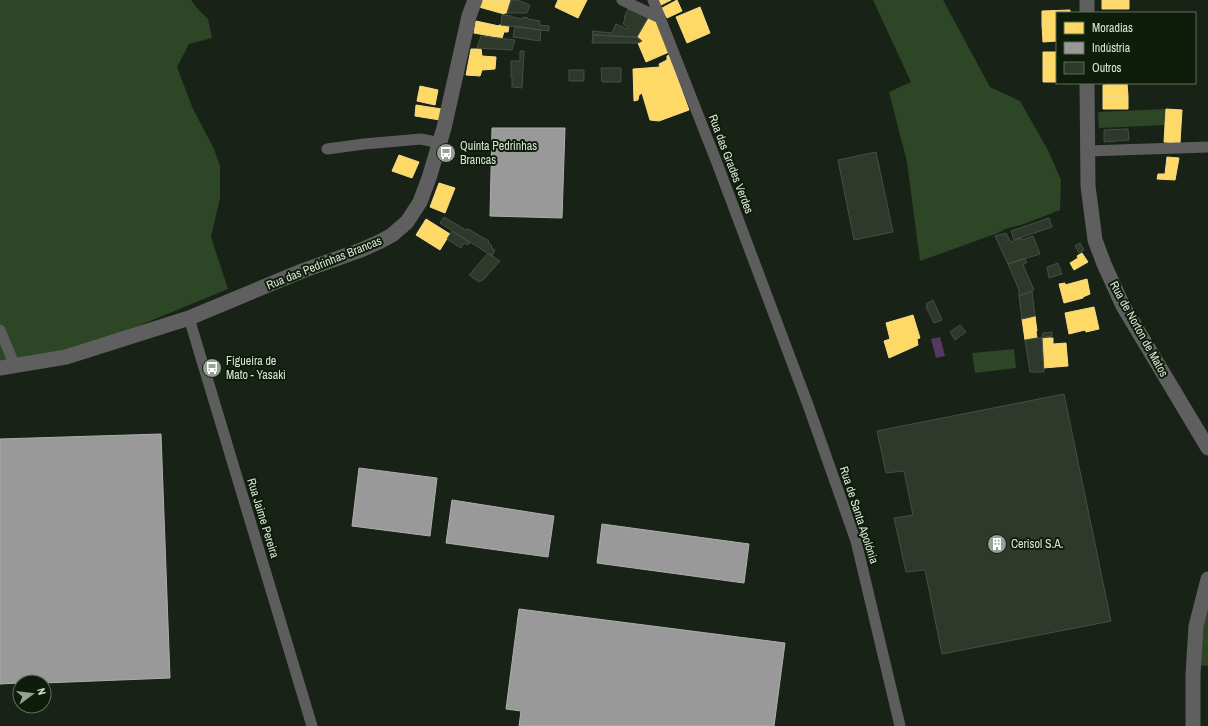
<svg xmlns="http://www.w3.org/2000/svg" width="1208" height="726" viewBox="0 0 1208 726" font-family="'Archivo Narrow',sans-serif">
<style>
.green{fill:#2c4626}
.water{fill:#543963}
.homes{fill:#ffd966;stroke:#f4dc88}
.industry{fill:#999;stroke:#acb0ac}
.building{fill:#2e392c;stroke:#474e45}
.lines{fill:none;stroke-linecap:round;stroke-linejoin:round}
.street{stroke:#5d5d5e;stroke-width:11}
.secondary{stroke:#5f5f5f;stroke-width:15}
.labels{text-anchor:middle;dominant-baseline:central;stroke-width:4;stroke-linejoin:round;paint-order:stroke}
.poi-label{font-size:12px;fill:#d9e4d7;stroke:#0d1d09;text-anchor:start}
.street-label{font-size:12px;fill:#d9e4d7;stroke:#0d1d09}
</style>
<rect width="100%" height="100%" fill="#192217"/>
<path class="green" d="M 0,0 L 191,0 L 198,9 L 208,19 L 212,38 L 189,44 L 177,67 L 193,109 L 214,149 L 220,166 L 220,198 L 211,237 L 228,289 L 109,338 L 48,360 L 0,366 Z
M 873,0 L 943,0 L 990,87 L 1020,101 L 1049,152 L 1061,180 L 1060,210 L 1024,224 L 1005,229 L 998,233 L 920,261 L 907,162 L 889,92 L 911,82 Z
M 1166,109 L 1165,125 L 1099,128 L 1098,112 Z
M 1014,349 L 1016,368 L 975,373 L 972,353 Z
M 1208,577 L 1208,666 L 1197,665 Z"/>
<path class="water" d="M 940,337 L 945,356 L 936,358 L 931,339 Z"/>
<path class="homes" d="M 481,0 L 495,0 L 510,5 L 507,13 L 505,13 L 504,14 L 479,7 Z
M 496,0 L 511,0 L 510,5 Z
M 558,0 L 587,0 L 578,18 L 555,7 Z
M 658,0 L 671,0 L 661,5 Z
M 677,0 L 682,11 L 667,18 L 662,8 Z
M 1102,0 L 1129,0 L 1129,9 L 1102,9 Z
M 700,7 L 710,33 L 687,43 L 676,17 Z
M 1070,10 L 1070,13 L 1057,13 L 1057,25 L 1042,25 L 1042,11 Z
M 648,18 L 658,23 L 669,52 L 646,62 L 638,43 L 642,41 L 637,37 Z
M 476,21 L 499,26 L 499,25 L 509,26 L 508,32 L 504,32 L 502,38 L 474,33 Z
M 1042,25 L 1057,25 L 1057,41 L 1043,42 Z
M 471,49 L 481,49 L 482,56 L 496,57 L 495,69 L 482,70 L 480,76 L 466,75 Z
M 1043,52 L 1057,52 L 1057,65 L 1043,65 Z
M 669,55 L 689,110 L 659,121 L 650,120 L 642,93 L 639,95 L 638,100 L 634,101 L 633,69 L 660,67 L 659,64 L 667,60 L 667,56 Z
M 1043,65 L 1057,65 L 1057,82 L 1043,82 Z
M 1127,83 L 1128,96 L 1103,97 L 1103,85 Z
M 420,86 L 438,90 L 435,105 L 417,101 Z
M 1128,96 L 1128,109 L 1103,109 L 1103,97 Z
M 416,105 L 442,109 L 440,120 L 415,116 Z
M 1166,109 L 1182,110 L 1181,126 L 1165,125 Z
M 1165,125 L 1181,126 L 1180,143 L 1164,142 Z
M 399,155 L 419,162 L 412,178 L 392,171 Z
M 1167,157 L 1179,158 L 1175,180 L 1157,179 L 1158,174 L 1165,174 Z
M 439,183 L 455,188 L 445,213 L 430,207 Z
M 426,219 L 450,234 L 440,250 L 416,235 Z
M 1082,253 L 1088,262 L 1074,270 L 1070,263 L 1078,258 L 1077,256 Z
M 1087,279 L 1090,294 L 1083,297 L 1083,298 L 1064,303 L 1059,284 L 1065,283 L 1065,285 Z
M 1094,307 L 1099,329 L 1086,332 L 1085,330 L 1069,334 L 1065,313 Z
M 913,315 L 920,338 L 917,339 L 918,345 L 889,358 L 884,341 L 890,339 L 886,323 Z
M 1035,316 L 1037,331 L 1036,331 L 1037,338 L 1025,340 L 1022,319 Z
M 1042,338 L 1053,338 L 1053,344 L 1066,343 L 1067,355 L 1043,357 Z
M 1067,355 L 1068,366 L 1043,368 L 1043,357 Z"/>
<path class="industry" d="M 492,128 L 565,128 L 562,218 L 490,216 Z
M 161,434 L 170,678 L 44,683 L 20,682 L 20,683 L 0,684 L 0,439 Z
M 359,468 L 437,478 L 430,536 L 352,526 Z
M 452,500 L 554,516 L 548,557 L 446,543 Z
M 602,524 L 749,544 L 744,583 L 597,563 Z
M 519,609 L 785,643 L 774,726 L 519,726 L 521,711 L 506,709 Z"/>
<path class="building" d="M 511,0 L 517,0 L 530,5 L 527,13 L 507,13 Z
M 628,9 L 648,18 L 637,37 L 593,35 L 592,31 L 612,33 L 616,24 L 627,29 L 628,27 L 623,24 L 625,19 L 624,18 Z
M 502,15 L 512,16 L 512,17 L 523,19 L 523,17 L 528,18 L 528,19 L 540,21 L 539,25 L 549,26 L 549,31 L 501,25 Z
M 515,26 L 541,30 L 540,41 L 513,37 Z
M 593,35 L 637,37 L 642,41 L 638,43 L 592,43 Z
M 481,36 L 515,40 L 512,50 L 477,48 Z
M 520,51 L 524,51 L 522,88 L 512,87 L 512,77 L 511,77 L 511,61 L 520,61 Z
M 601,68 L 621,68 L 621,82 L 602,82 Z
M 569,70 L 584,70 L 584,81 L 569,81 Z
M 1128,129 L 1129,140 L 1104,142 L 1104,130 Z
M 876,152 L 893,232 L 854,240 L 838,160 Z
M 444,217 L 466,230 L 468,229 L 489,241 L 488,242 L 492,246 L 491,248 L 495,250 L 492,256 L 440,223 Z
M 1049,218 L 1052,227 L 1014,240 L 1011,231 Z
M 452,231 L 470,243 L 468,245 L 464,243 L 461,248 L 447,239 Z
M 1006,233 L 1011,242 L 1021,238 L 1022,240 L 1033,236 L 1040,254 L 1008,264 L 995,236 Z
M 1080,243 L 1084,250 L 1079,253 L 1075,246 Z
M 488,253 L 500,261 L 484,279 L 479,282 L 469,275 Z
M 1024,258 L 1027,262 L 1023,265 L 1034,290 L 1019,296 L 1019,290 L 1008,264 Z
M 1058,263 L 1062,274 L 1049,278 L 1047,267 Z
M 1032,291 L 1035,316 L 1022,319 L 1019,296 Z
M 933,300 L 942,320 L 934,323 L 926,307 L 928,306 L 926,304 Z
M 960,325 L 966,332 L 955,340 L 950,332 Z
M 1052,332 L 1052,336 L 1042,338 L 1043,333 Z
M 1037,338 L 1042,338 L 1044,372 L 1030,372 L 1025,340 Z
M 1064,394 L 1111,621 L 942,654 L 925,570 L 906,572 L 894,518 L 913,515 L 904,471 L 886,473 L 877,431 Z"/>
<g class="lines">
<path class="street" d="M 622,0 L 660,18
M 653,0 L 717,163 L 808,405 L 856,541 L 900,726
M 327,149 L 364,144 L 421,139 L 440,143
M 1088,151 L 1208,147
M 189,318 L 312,726
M 0,330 L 15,366"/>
<path class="secondary" d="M 1087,13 L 1087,0
M 1087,83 L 1088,186 L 1095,240 L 1104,264 L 1123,306 L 1208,448
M 0,368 L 66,357 L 189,318 L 302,271 L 361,250 L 379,242 L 392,235 L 407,222 L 420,202 L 429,178 L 444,128 L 469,16 L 475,0
M 1193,726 L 1193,674 L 1196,626 L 1208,579"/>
</g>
<defs>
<g id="bus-disc" transform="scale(1)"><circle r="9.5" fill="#96a094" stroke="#0d1d09"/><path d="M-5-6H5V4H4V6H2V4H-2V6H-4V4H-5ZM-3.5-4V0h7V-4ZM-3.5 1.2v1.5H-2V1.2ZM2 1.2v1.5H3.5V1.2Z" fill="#fff"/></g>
<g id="building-disc" transform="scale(1)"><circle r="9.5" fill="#96a094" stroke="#0d1d09"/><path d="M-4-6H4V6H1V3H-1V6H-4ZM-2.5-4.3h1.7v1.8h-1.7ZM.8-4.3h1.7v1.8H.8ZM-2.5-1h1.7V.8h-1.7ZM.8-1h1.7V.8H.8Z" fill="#fff"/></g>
</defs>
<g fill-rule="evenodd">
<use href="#bus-disc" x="446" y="153"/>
<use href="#bus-disc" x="212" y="368"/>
<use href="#building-disc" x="997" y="544"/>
</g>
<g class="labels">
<g class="poi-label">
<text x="460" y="146">Quinta Pedrinhas<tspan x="460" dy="14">Brancas</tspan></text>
<text x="226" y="361">Figueira de<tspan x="226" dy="14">Mato - Yasaki</tspan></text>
<text x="1011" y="544">Cerisol S.A.</text>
</g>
<g class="street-label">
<text transform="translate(731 164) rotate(69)">Rua das Grades Verdes</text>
<text transform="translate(324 263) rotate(-22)">Rua das Pedrinhas Brancas</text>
<text transform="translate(1139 329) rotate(61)">Rua de Norton de Matos</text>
<text transform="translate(859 515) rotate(72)">Rua de Santa Apolónia</text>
<text transform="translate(263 518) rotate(73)">Rua Jaime Pereira</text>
</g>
</g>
<rect x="1056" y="12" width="140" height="72" fill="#0d1d09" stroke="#5f6d5b"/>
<rect x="1064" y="22" width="20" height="12" fill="#ffd966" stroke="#5f6d5b"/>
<text x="1092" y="32" font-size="12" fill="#d9e4d7">Moradias</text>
<rect x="1064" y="42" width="20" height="12" fill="#999999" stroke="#5f6d5b"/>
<text x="1092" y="52" font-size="12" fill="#d9e4d7">Indústria</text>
<rect x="1064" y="62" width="20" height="12" fill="#2e392c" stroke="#5f6d5b"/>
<text x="1092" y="72" font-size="12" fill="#d9e4d7">Outros</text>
<g transform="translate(32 694) rotate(75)"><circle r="19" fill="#0d1d09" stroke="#5f6d5b"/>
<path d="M0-3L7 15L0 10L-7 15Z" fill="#96a094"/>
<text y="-6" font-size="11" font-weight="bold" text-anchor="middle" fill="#d9e4d7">N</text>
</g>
</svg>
